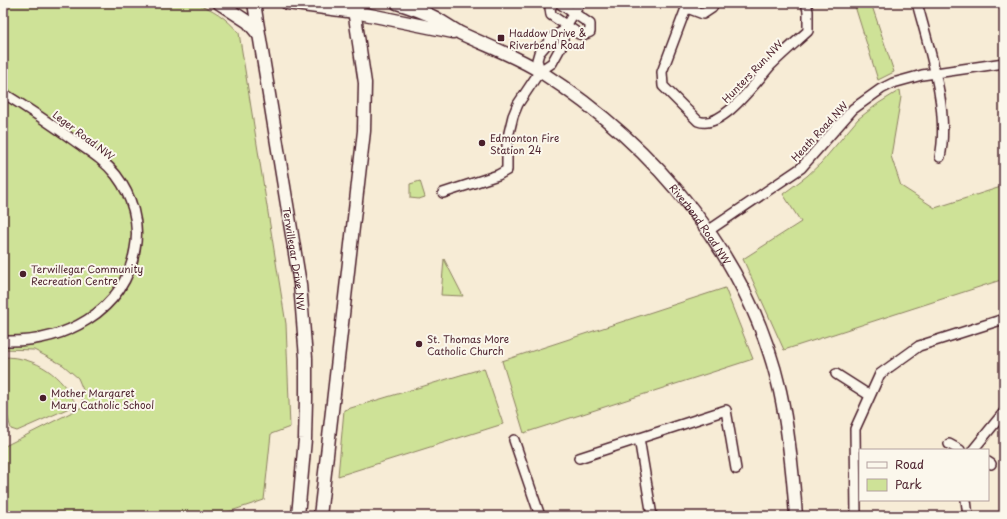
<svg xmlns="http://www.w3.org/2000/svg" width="1007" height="519" viewBox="0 0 1007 519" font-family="'Playpen Sans',sans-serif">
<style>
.green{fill:#cee297;stroke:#8c8061}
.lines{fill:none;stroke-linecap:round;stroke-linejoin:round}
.minor-casing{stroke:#4a1f2b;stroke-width:12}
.major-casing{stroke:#4a1f2b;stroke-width:15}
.minor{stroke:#fbf7ec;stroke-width:9}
.major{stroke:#fbf7ec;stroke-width:12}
.poi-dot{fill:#4a1f2b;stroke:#fbf7ec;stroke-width:1.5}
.labels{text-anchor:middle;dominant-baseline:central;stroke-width:4;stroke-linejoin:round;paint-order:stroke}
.poi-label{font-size:10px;fill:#4a1f2b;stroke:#fbf7ec;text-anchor:start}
.street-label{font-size:10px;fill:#4a1f2b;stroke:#fbf7ec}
</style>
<rect width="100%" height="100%" fill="#f7ecd6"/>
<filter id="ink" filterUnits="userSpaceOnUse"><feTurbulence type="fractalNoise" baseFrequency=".025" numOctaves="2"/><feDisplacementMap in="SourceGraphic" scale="8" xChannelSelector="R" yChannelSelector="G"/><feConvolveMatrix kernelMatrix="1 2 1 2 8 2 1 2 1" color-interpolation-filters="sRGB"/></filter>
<g filter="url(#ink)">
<path class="green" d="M 3,3 L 193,3 C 213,8 226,18 239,33 L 286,324 L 290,427 L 271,434 L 264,500 L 216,516 L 3,516 L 3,447 L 82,407 L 83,390 L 78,378 L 63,365 L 34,350 L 3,349 Z
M 854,3 L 871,3 L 894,72 L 878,80 Z
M 900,90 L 901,97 L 891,156 L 901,186 L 935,208 L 1004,186 L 1004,279 L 784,350 L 743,259 L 801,222 L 783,194 L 807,176 L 821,163 L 858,119 L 879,103 Z
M 420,181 L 425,197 L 419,199 L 410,198 L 410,184 Z
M 444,259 L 463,296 L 441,295 Z
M 725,288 L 753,359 L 524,433 L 502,361 Z
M 3,357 C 37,357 62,375 76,405 L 17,431 L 11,429 L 3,400 Z
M 484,368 L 503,424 L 338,476 L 344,410 Z"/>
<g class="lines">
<g class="minor-casing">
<path id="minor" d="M 554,3 L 550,8 L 551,15 L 579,34 L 583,35 L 590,32 L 590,24 L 559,3
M 688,3 L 662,72 L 663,86 L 698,121 C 722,131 757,80 772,64 C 784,52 796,42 808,31 L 808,11 L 806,3
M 917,3 C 929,48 950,111 940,157
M 1003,3 L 1004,6
M 687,8 L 703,14 L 712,8 L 713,3
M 540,71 L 537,60 L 539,53 L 553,37 L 563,31 L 580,3
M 3,93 C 29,109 54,126 79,144 C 92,153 106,162 116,175 C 132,196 140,223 135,249 C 124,313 63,343 3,341
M 443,193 L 498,175 L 507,170 L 507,141 L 513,116 L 518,104 L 540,71 L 552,63 L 563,43 L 563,31
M 708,231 L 801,168 L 853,109 L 881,89 L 893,83 L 922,75 L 1004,63
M 836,374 L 869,395
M 639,438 L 652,516
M 514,440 L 540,516
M 949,444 L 960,450
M 973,450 L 1004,412
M 579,458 L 726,410 L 736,469
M 988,462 L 991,464
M 966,500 L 968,516
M 856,516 L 855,429 L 880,374 L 919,346 L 1004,319"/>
</g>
<g class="major-casing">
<g id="major">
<path d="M 219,3 L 248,22 L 258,34"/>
<path id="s1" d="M 254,3 L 300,284 L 306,358 L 306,399 L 305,439 L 298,516"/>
<path d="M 287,3 L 355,12 L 453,32"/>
<path id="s2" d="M 397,3 C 410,7 424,12 436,18 C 444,23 452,28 460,33 C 487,46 516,56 541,72 C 655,145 750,258 780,391 C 789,432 793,475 796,516"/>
<path d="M 320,516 L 364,131 L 365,83 L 353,3"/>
</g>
</g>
<use href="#minor" class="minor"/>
<use href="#major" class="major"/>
</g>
</g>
<g class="poi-dot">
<rect x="497" y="34" width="8" height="8" rx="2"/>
<circle cx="482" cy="143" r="4"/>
<circle cx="23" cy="274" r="4"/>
<circle cx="419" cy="344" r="4"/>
<circle cx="43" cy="398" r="4"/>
</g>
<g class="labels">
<g class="poi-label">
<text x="509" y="32">Haddow Drive &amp;<tspan x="509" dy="12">Riverbend Road</tspan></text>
<text x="490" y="137">Edmonton Fire<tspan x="490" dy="12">Station 24</tspan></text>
<text x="31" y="268">Terwillegar Community<tspan x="31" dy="12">Recreation Centre</tspan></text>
<text x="427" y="338">St. Thomas More<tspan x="427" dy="12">Catholic Church</tspan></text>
<text x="51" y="392">Mother Margaret<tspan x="51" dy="12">Mary Catholic School</tspan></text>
</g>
<g class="street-label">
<text transform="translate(752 71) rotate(-46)">Hunters Run NW</text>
<text transform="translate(819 131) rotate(-47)">Heath Road NW</text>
<text transform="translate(84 135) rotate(37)">Leger Road NW</text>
<text stroke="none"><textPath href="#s2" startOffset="382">Riverbend Road NW</textPath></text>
<text stroke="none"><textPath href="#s1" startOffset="259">Terwillegar Drive NW</textPath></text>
</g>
</g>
<rect width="1007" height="519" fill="none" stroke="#fbf7ec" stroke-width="16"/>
<rect x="8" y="8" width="991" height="503" fill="none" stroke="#4a1f2b" stroke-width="1.5" filter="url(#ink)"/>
<rect x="859" y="449" width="130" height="52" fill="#fbf7ec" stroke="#b4a19f"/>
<rect x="867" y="462" width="20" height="6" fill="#fbf7ec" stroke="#b4a19f"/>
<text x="895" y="469" font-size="12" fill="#4a1f2b">Road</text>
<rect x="867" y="479" width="20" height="12" fill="#cee297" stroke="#b4a19f"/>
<text x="895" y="489" font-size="12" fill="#4a1f2b">Park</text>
</svg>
